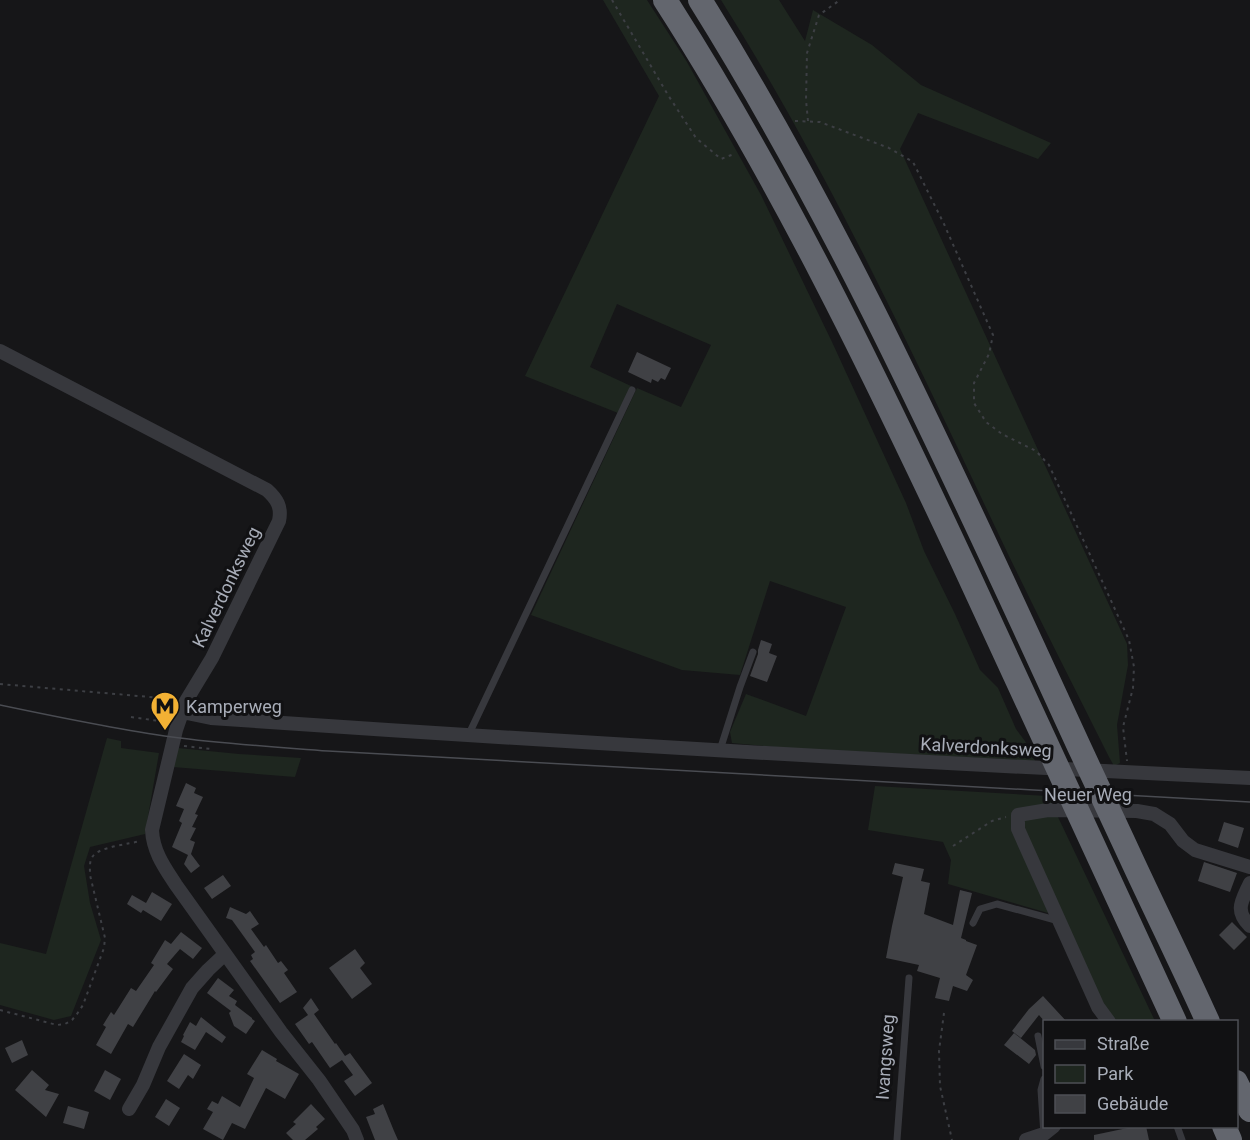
<svg xmlns="http://www.w3.org/2000/svg" width="1250" height="1140" viewBox="0 0 1250 1140" font-family="Roboto,sans-serif">
<style>
.green{fill:#1e261f}
.building{fill:#404145}
.lines{fill:none;stroke-linecap:round;stroke-linejoin:round}
.path{stroke:#3d3f44;stroke-width:2;stroke-dasharray:3 4.5;stroke-linecap:butt}
.lane{stroke:#37383d;stroke-width:7}
.street{stroke:#37383d;stroke-width:14}
.highway{stroke:#63666e;stroke-width:24}
.tram{stroke:#4a4c52;stroke-width:1.5}
.labels{text-anchor:middle;dominant-baseline:central;stroke-width:6;stroke-linejoin:round;paint-order:stroke}
.street-label{font-size:18px;fill:#a8adb8;stroke:#111113}
.poi-label{font-size:18px;fill:#a8adb8;stroke:#111113;text-anchor:start}
</style>
<rect width="100%" height="100%" fill="#161618"/>
<path class="green" d="M 603,0 L 647,0 L 687,62 L 761,195 L 832,342 L 906,503 L 924,551 L 955,614 L 980,670 L 998,688 L 1016,729 L 1025,741 L 1035,761 L 786,748 L 732,743 L 730,732 L 746,694 L 806,716 L 846,607 L 770,581 L 740,675 L 682,670 L 531,615 L 637,388 L 681,407 L 711,345 L 617,304 L 590,367 L 631,386 L 618,413 L 525,376 L 659,96 Z
M 721,0 L 779,0 L 805,41 L 813,10 L 872,45 L 921,85 L 1051,143 L 1038,159 L 918,113 L 900,149 L 1127,644 L 1128,665 L 1117,725 L 1120,763 L 1114,766 L 1109,757 C 1075,689 1041,622 1008,554 C 919,367 832,176 721,0 Z
M 107,738 L 121,741 L 121,748 L 159,753 L 145,834 L 90,847 L 84,866 L 90,903 L 101,940 L 71,1016 L 54,1020 L 0,1005 L 0,943 L 46,954 Z
M 178,748 L 239,754 L 301,758 L 295,777 L 173,767 Z
M 875,786 L 1048,796 L 1155,1021 L 1115,1021 L 1102,1006 L 1062,917 L 948,884 L 951,860 L 943,842 L 868,830 Z"/>
<path class="building" d="M 637,352 L 671,368 L 665,380 L 661,378 L 658,382 L 652,379 L 651,383 L 628,372 Z
M 761,640 L 772,644 L 769,653 L 777,656 L 767,682 L 750,676 L 758,654 L 758,650 Z
M 186,783 L 196,788 L 194,793 L 203,797 L 195,814 L 198,815 L 192,827 L 196,828 L 190,840 L 195,842 L 191,854 L 200,866 L 191,873 L 184,864 L 188,855 L 172,847 L 182,823 L 179,821 L 184,809 L 176,806 Z
M 1224,822 L 1244,828 L 1238,848 L 1218,841 Z
M 1204,862 L 1237,873 L 1230,892 L 1198,881 Z
M 895,863 L 924,869 L 921,881 L 930,883 L 924,914 L 953,925 L 960,890 L 972,893 L 961,938 L 966,940 L 966,941 L 977,945 L 966,975 L 973,980 L 967,991 L 953,986 L 949,1001 L 935,998 L 940,978 L 917,971 L 919,965 L 886,958 L 892,926 L 903,877 L 892,874 Z
M 223,875 L 231,886 L 212,899 L 204,888 Z
M 152,892 L 172,904 L 161,921 L 143,910 L 141,913 L 127,904 L 132,895 L 146,903 Z
M 230,907 L 246,914 L 250,911 L 259,924 L 251,929 L 264,947 L 266,945 L 278,963 L 281,961 L 288,970 L 284,973 L 297,992 L 280,1003 L 250,961 L 253,959 L 251,955 L 255,952 L 232,920 L 226,918 Z
M 1232,922 L 1247,937 L 1234,950 L 1219,935 Z
M 181,932 L 202,948 L 193,959 L 180,949 L 167,964 L 173,969 L 156,992 L 155,991 L 133,1027 L 128,1024 L 111,1054 L 96,1045 L 106,1027 L 103,1025 L 111,1012 L 114,1015 L 131,988 L 136,991 L 154,965 L 151,963 L 165,940 L 171,944 Z
M 355,949 L 365,963 L 360,968 L 372,984 L 352,999 L 329,968 Z
M 218,978 L 234,990 L 229,996 L 237,1001 L 235,1005 L 252,1018 L 252,1019 L 255,1021 L 246,1034 L 234,1026 L 229,1013 L 231,1011 L 207,993 Z
M 1043,996 L 1067,1022 L 1045,1022 L 1039,1015 L 1021,1038 L 1012,1031 L 1029,1009 Z
M 311,998 L 319,1010 L 314,1014 L 335,1044 L 336,1043 L 345,1056 L 350,1053 L 372,1083 L 355,1096 L 344,1081 L 353,1075 L 342,1060 L 330,1068 L 312,1042 L 309,1044 L 295,1024 L 308,1015 L 303,1008 Z
M 201,1017 L 226,1037 L 222,1043 L 206,1032 L 195,1050 L 181,1042 L 184,1036 L 183,1035 L 190,1022 L 196,1026 Z
M 1014,1033 L 1035,1050 L 1036,1055 L 1029,1064 L 1004,1045 Z
M 22,1040 L 28,1055 L 12,1063 L 5,1048 Z
M 262,1050 L 277,1059 L 276,1061 L 299,1074 L 285,1099 L 266,1088 L 245,1129 L 232,1123 L 223,1140 L 203,1129 L 213,1112 L 207,1109 L 212,1101 L 218,1104 L 222,1096 L 240,1107 L 254,1078 L 247,1074 Z
M 184,1054 L 201,1065 L 193,1079 L 188,1075 L 179,1089 L 167,1081 Z
M 32,1070 L 49,1085 L 45,1090 L 59,1094 L 46,1117 L 15,1090 Z
M 105,1070 L 121,1079 L 110,1100 L 94,1091 Z
M 166,1099 L 180,1108 L 169,1126 L 155,1117 Z
M 311,1104 L 325,1119 L 316,1127 L 318,1129 L 305,1140 L 293,1140 L 286,1133 L 296,1124 L 293,1122 Z
M 383,1104 L 394,1131 L 398,1140 L 375,1140 L 366,1117 L 375,1114 L 373,1109 Z
M 68,1106 L 89,1112 L 84,1129 L 63,1123 Z
M 1137,1126 L 1146,1126 L 1149,1140 L 1094,1140 L 1094,1135 Z"/>
<g class="lines">
<path class="path" d="M 612,0 L 668,95 L 696,138 L 721,159 L 734,154
M 795,121 L 820,122 L 889,148 L 913,162 L 944,224 L 993,335 L 989,354 L 974,383 L 974,403 L 986,422 L 1002,434 L 1036,451 L 1049,465 L 1129,640 L 1134,667 L 1133,688 L 1123,727 L 1127,761
M 808,121 L 806,100 L 807,53 L 819,15 L 840,0
M 0,684 L 173,699
M 131,717 L 159,721 L 167,720
M 184,746 L 211,749
M 953,846 L 992,821 L 1006,817
M 0,1010 L 57,1025 L 65,1024 L 72,1020 L 77,1014 L 83,1005 L 104,948 L 105,938 L 90,875 C 90,868 89,861 93,856 C 99,847 130,844 140,841
M 944,1013 L 939,1051 L 940,1086 L 952,1140"/>
<path class="lane" d="M 468,736 L 632,390
M 720,750 L 740,687 L 753,652
M 973,923 L 980,909 L 997,904 L 1059,921
M 1038,1036 L 1044,1066
M 1177,1126 L 1182,1140
M 1044,1135 L 1041,1090 L 1044,1079
M 897,1140 L 909,978"/>
<path class="street" d="M 0,351 L 267,490 C 277,499 282,507 279,521 L 212,658 L 186,701 L 176,730 L 152,830 C 153,852 165,868 176,885 L 281,1032 L 319,1080 L 353,1130 L 357,1140
M 182,712 L 211,718 C 557,742 904,762 1250,778
M 1250,883 C 1242,901 1234,910 1250,926
M 1109,1022 L 1098,1007 L 1018,829 L 1018,815 L 1048,810 L 1137,811 L 1154,814 L 1170,824 L 1183,841 L 1195,850 L 1250,867
M 129,1109 L 143,1085 L 159,1047 L 192,988 L 208,970 L 225,954
M 1026,1140 L 1044,1134 L 1054,1126"/>
<path class="highway" d="M 665,0 C 780,179 873,371 963,563 C 1034,716 1105,869 1175,1022
M 700,0 C 825,200 925,413 1024,627 C 1057,699 1091,773 1125,845 C 1152,904 1181,962 1208,1022
M 1236,1082 L 1250,1110
M 1224,1126 L 1230,1140"/>
<path class="tram" d="M 0,705 C 57,717 114,729 172,737 C 224,744 276,747 328,751 L 1250,802"/>
</g>
<defs>
<g id="metro-pin" transform="scale(1.5)"><path d="M0 17L-7.5 6A9.5 9.5 0 1 1 7.5 6Z" fill="#f2b134" stroke="#111113"/><path d="M-5.5 5V-5H-3L0 0L3-5H5.5V5H3V-.5L0 4L-3-.5V5Z" fill="#111"/></g>
</defs>
<g fill-rule="evenodd">
<use href="#metro-pin" x="165" y="706"/>
</g>
<g class="labels">
<g class="street-label">
<text transform="translate(226 587) rotate(-64)">Kalverdonksweg</text>
<text transform="translate(986 747) rotate(3)">Kalverdonksweg</text>
<text x="1088" y="794">Neuer Weg</text>
<text transform="translate(885 1057) rotate(-86)">Ivangsweg</text>
</g>
<g class="poi-label">
<text x="186" y="706">Kamperweg</text>
</g>
</g>
<rect x="1043" y="1020" width="195" height="108" fill="#111113" stroke="#4d4f55" stroke-width="1.5"/>
<rect x="1055" y="1040" width="30" height="9" fill="#37383d" stroke="#4d4f55" stroke-width="1.5"/>
<text x="1097" y="1050" font-size="18" fill="#a8adb8">Straße</text>
<rect x="1055" y="1065" width="30" height="18" fill="#1e261f" stroke="#4d4f55" stroke-width="1.5"/>
<text x="1097" y="1080" font-size="18" fill="#a8adb8">Park</text>
<rect x="1055" y="1095" width="30" height="18" fill="#404145" stroke="#4d4f55" stroke-width="1.5"/>
<text x="1097" y="1110" font-size="18" fill="#a8adb8">Gebäude</text>
</svg>
